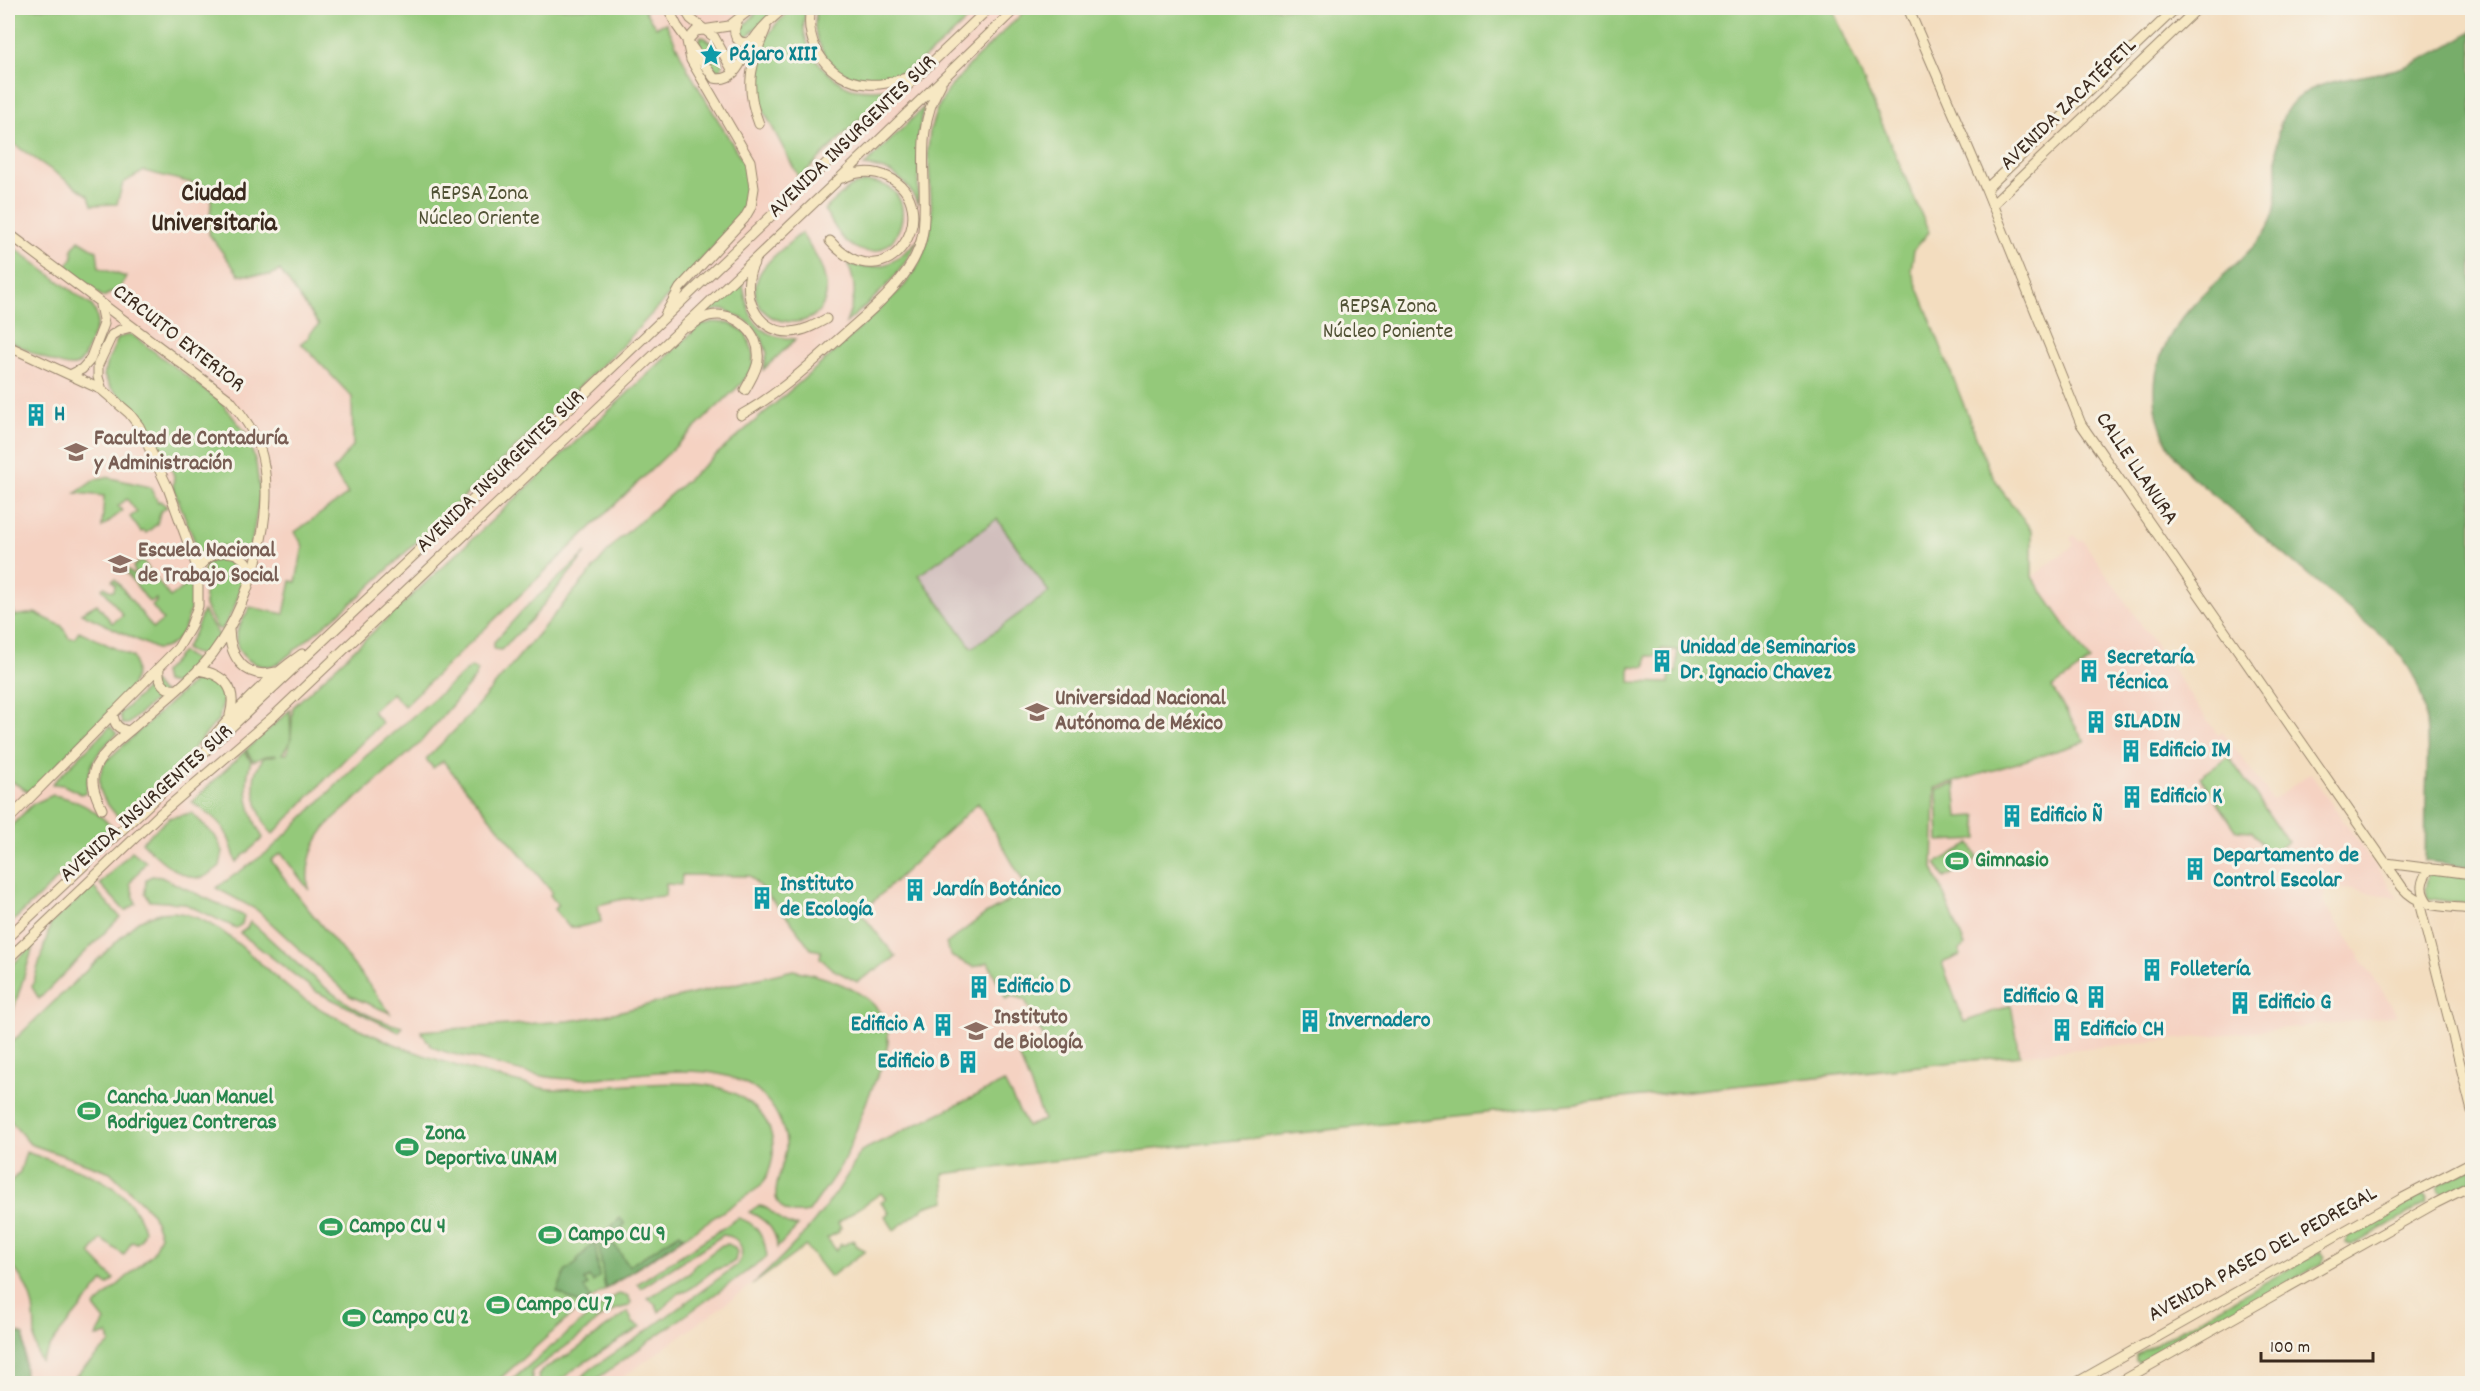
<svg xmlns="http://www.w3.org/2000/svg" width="2480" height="1391" viewBox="0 0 2480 1391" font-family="Dekko,sans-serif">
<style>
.built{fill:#f5d2c2}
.industrial{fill:#d1bfbd}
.green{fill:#94c97a;stroke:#687a4c;stroke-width:1.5;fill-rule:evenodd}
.forest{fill:#77ad6a;stroke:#596c44;stroke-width:1.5}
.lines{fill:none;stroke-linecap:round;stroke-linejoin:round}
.secondary-casing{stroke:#97846e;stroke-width:11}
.secondary{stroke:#f7e8c3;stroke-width:9}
.labels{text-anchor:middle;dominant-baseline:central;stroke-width:6;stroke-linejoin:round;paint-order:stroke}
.culture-label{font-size:22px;font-weight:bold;fill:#0d838f;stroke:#f7f3e8;text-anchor:start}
.street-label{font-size:22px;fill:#3b2a1e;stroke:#f7f3e8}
.park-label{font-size:22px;fill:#515235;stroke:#f7f3e8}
.education-label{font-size:22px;font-weight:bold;fill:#785e54;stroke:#f7f3e8;text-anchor:start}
.leisure-label{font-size:22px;font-weight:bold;fill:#27864d;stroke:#f7f3e8;text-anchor:start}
.quarter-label{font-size:26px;font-weight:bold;fill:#3b2a1e;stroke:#f7f3e8}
</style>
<rect width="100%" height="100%" fill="#f7f3e8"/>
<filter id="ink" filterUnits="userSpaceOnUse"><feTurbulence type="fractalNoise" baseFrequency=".0167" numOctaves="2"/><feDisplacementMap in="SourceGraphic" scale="12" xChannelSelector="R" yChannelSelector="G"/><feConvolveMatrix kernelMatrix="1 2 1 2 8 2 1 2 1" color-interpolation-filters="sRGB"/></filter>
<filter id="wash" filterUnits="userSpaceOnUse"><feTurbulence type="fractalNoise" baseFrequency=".008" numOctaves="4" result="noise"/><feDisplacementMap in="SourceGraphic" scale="24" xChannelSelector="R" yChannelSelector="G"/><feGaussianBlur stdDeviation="1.35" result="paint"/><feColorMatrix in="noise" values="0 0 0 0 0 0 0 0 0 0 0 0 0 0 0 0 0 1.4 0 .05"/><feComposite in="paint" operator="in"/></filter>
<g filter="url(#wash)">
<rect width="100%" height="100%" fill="#f3ddbf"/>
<path class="built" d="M 8,8 L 1831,8 L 1929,232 L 1914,250 L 1911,264 L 1912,275 L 1988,467 L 2002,491 L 2032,531 L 2032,577 L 2074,545 L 2070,538 L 2075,535 L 2079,541 L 2082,539 L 2218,735 L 2223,732 L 2273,800 L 2310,773 L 2398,898 L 2326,885 L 2323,901 L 2398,1015 L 2346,1022 L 2020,1055 L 1739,1088 L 1273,1135 L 943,1174 L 946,1201 L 894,1183 L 615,1383 L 8,1383 Z"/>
<path class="industrial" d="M 997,518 L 1050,592 L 972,648 L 919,575 Z"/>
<path class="green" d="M 8,8 L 648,8 L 644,10 L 656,27 L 666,23 L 688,70 L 745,165 L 749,176 L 749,194 L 739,219 L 622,346 L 362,594 L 278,664 C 259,671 236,658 236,637 C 236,628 246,615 250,607 L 284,614 L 291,581 L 296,582 L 303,546 L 295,532 L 348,494 L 333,470 L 353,446 L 352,397 L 301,343 L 310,336 L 309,334 L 319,325 L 280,270 L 271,275 L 239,275 L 209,234 L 212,188 L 144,171 L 123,183 L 117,204 L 92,205 L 89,196 L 8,140 Z
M 761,8 L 779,8 L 745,38 L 738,32 Z
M 794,8 L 808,8 C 793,37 822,75 849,87 C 860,92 879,89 891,89 L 799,178 L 756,96 L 755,68 L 762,44 L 777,23 Z
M 817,8 L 979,8 C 951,35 902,90 858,80 C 851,79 844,73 838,69 C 827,63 815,39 815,26 C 815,20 816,13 817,8 Z
M 1028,8 L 1832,8 L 1929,232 L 1914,250 L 1911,270 L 1988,467 L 2002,491 L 2032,531 L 2032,577 L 2090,661 L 2052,688 L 2085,742 L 1935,788 L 1933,868 L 1965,946 L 1959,950 L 1961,955 L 1942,963 L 1964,1022 L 2011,1005 L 2020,1055 L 1171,1147 L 943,1174 L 946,1201 L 927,1206 L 894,1230 L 885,1216 L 889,1213 L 881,1202 L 886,1199 L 881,1193 L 838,1223 L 841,1228 L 838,1230 L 839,1232 L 827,1238 L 836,1250 L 841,1244 L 844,1245 L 853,1240 L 857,1246 L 865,1251 L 830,1277 L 806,1246 L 752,1285 C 796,1246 834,1204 861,1151 L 1004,1082 L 1027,1126 L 1044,1120 L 1018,1053 L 1045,1040 L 1025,1000 L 1013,996 L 1006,999 L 988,962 L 974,967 L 952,957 L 946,944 L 984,915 L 1028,890 L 978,803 L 861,913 L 896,957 L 857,982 L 832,969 L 820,958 L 821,951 L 811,949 L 789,919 L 750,876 L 682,875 L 681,885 L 666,884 L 665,896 L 623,899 L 598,905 L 601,922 L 579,927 L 569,927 L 554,909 L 558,905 L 550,895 L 552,892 L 443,761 L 433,768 L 426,759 L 464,721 L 617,541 L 839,348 L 905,285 L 918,266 L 929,236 L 932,216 L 928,150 L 930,130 L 937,109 L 948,90 L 974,60 ZM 997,519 L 1049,592 L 972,648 L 919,575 ZM 1661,649 L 1677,650 L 1677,672 L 1670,672 L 1669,683 L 1630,682 L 1630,666 L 1646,667 L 1647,656 L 1660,656 Z
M 701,36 C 714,41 725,58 721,71 C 708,68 702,55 698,43 Z
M 924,107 L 919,129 L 918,204 C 906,179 892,168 864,166 Z
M 865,182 C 933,181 896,281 848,243 C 837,235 832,220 824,210 L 850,187 Z
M 801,233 C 808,244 818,257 822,269 C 849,343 734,334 759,275 C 767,259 788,245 801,233 Z
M 79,240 L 97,251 L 99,268 L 126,277 L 120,288 L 103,297 L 69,270 L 67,265 L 73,257 L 72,249 Z
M 918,240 C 899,278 878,295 846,323 C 855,298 858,289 848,264 C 882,272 894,264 918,240 Z
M 8,243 L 92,306 C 101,319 97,326 91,340 C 87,348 85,360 77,365 C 65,372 21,346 8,340 Z
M 742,281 C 749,318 754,337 796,339 L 763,370 L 767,353 L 761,337 L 747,321 L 724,309 L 706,312 Z
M 713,322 L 729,323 L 745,332 L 753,351 L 753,367 L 742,383 L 404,706 L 392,693 L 372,711 L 382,723 L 344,760 L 273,834 C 260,823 250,787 256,771 C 258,766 261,762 263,758 L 277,755 L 266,756 L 253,761 L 246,750 L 290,710 L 291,741 L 282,754 L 287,754 C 293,738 291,723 293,707 L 695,330 L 701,325 Z
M 131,334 L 221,402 L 246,433 L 256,463 L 260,494 L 249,558 C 236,543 215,542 200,555 L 173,487 L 174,476 L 170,465 L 161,457 L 150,433 L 130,404 L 111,388 L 104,376 L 106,365 L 118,338 Z
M 106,477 L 150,487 L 158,502 L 160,501 L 167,507 L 160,512 L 157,524 L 146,533 L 144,531 L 141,532 L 130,517 L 137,512 L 127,499 L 118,506 L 122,511 L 102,527 L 104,496 L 76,493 L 96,479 Z
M 586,553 L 532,619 L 501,650 L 494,649 L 494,642 L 524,609 Z
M 221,557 C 234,558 241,563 245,576 L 234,608 L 222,630 L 217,628 L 205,606 L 204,569 L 209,562 Z
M 142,560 L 170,597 L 190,583 L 193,583 C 193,606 186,649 156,649 L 81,613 L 97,604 L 112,623 L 123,615 L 102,588 L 105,586 L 108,590 L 114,591 L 115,584 L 112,581 L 115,579 L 153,628 L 163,620 L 152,606 L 156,602 L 156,599 L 149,602 L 126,572 L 129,570 L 133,574 L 136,574 L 133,567 Z
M 12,607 L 14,616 L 35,613 L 62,626 L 69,638 L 75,638 L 79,631 L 133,657 C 140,675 133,685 122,699 L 30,793 L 8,779 L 8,609 Z
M 203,611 L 219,635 L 203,655 L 192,653 L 185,649 L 194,634 Z
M 182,652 L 198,662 L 175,684 L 165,682 L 163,673 Z
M 471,667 L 478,670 L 474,679 L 418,745 L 332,820 C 314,839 304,864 309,890 L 281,853 L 271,860 C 308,913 353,960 390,1013 L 350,996 L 257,910 L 216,888 L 269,851 L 367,755 Z
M 207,678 L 218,684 L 224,696 L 219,719 L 175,770 L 120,819 C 103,801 92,786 105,762 L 194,681 Z
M 153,682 L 160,691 L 164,692 L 128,724 L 122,724 L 120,714 Z
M 110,726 L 117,734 C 95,754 89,763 86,792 L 81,794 L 63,785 L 52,784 Z
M 245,751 L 251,761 C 242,788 249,814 263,838 L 236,862 C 227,826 222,823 192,802 Z
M 2229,757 L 2288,842 L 2269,855 L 2252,831 L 2236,830 L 2200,777 Z
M 1955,784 L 1958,817 L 1977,816 L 1978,839 L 1939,841 L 1937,790 Z
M 53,795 C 77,799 95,809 112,827 L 8,926 L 8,829 L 33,804 Z
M 192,813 L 215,836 L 223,851 L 220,866 C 214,871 206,878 199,878 C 179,878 155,856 142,842 L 169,818 Z
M 1970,844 L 1978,858 L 1945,878 L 1936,863 Z
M 132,851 L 146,862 L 130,883 L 136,904 L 125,911 L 100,884 Z
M 2429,872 L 2472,878 L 2472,905 L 2427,898 L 2425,889 Z
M 152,876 L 161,877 L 244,916 L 242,924 L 236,928 L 183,903 L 150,901 L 145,893 L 146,879 Z
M 93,887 L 120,917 L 39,999 L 32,987 L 51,923 Z
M 174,912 C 221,917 255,962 290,989 C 300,998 313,1004 324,1011 C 393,1049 466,1071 542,1088 C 554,1091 567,1088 579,1088 C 616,1087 686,1078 720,1088 C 740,1094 763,1109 770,1130 C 777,1150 772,1170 761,1186 L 584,1304 L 495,1383 L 67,1384 L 110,1343 L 108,1334 L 96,1337 L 105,1321 L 94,1307 L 153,1253 L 160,1235 L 152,1213 L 110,1172 L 30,1144 L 8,1118 L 8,1046 L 138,921 L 159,913 Z
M 250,921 C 296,961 341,1013 402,1027 L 399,1032 L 317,992 L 240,933 L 247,928 Z
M 34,944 L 11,1018 L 8,1023 L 8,969 Z
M 793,970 C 829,977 891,995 888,1041 C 886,1060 875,1080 868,1098 C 860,1117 854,1139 845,1158 C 835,1177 821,1194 809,1212 C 794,1215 782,1214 776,1198 C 774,1175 792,1155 784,1132 C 757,1042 645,1078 578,1079 C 543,1080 513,1069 480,1060 C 469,1057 440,1053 432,1046 C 428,1043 424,1036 421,1031 L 568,1021 L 601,1016 Z
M 26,1152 C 72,1169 128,1177 144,1230 L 141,1239 L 137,1243 L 132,1241 L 124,1255 L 101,1239 L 90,1254 L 114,1279 L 108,1285 L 103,1281 L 55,1339 L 41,1361 C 32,1349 36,1330 34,1315 C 32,1294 22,1276 8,1261 L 8,1184 L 20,1172 Z
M 2472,1168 L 2472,1180 L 2445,1194 L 2439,1191 L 2439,1184 Z
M 2421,1194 L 2427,1196 L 2426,1203 L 2352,1246 L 2346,1243 L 2347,1236 Z
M 758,1206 C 772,1205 776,1225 798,1226 L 777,1248 C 777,1230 765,1219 749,1212 Z
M 738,1218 C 758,1223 765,1238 767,1257 L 591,1383 L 574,1383 L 591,1369 L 644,1333 L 737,1265 C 747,1251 740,1236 723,1235 L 641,1288 L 637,1284 Z
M 728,1244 L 734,1247 L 737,1252 L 735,1261 L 727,1266 L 714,1270 L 687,1291 L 679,1293 L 659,1312 L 656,1305 L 648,1298 L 690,1273 L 694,1266 L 722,1245 Z
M 2321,1252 L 2325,1257 L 2323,1263 L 2141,1364 L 2136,1361 L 2136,1355 L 2317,1253 Z
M 618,1294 L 628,1296 L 631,1302 L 629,1306 L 617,1309 L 598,1319 L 583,1334 L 532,1371 L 532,1383 L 515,1383 L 512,1380 C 547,1350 581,1320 618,1294 Z
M 628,1312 L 633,1323 L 641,1327 L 577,1367 L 557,1383 L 540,1383 L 538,1376 L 543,1369 L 570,1354 Z"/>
<path class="forest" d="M 2472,31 L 2472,867 L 2425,861 C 2426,832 2425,802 2427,773 C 2429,720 2427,679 2387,641 L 2190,475 C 2169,452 2155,424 2155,393 C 2154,335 2198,299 2237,263 C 2250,250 2264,238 2271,221 C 2288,182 2261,131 2296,99 C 2321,77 2369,78 2400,68 C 2426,60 2449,45 2472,31 Z
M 620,1218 L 625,1224 L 621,1229 L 624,1232 L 611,1240 L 629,1266 L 680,1233 L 684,1237 L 605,1289 L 598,1240 Z
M 595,1242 L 599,1277 L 593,1282 L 589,1277 L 584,1280 L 588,1285 L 584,1288 L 591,1298 L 582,1305 L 557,1292 L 565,1272 L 578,1262 L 577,1260 Z
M 8,1329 L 24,1335 L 25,1383 L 8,1383 L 8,1359 L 13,1355 L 8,1352 Z"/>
</g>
<g filter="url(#ink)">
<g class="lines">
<g class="secondary-casing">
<path id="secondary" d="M 668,8 L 677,26 L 714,78 C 738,84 743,53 754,39 C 762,27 773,17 784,8
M 684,8 L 691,19 L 714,37 L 733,71
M 811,8 C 803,44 829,81 867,84 C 884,86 901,79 918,75
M 1908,8 L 1986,189 L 2081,424 L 2402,887 C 2420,909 2446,906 2472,909
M 737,22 C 731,35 738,48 753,40
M 759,124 C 744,86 751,64 766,28
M 1986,189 L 2176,8
M 1992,205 L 2198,8
M 8,233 L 230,400 C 241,414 253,429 259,446 C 281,508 248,615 205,663 C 184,686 158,706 134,727 C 121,738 105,750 96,766 C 89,781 95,795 102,809
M 830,241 C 890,308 947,205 888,177 C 873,170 858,171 843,178
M 754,263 C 739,291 755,333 791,332 C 804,331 815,325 826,319
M 665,315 L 680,288 L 744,219 L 751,207 L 754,188 L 750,161 L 691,60 L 687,41 L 696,31 L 729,26 L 752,8
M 689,327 C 695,323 701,318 709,316 C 735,310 761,333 758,360 C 757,371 750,380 745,390
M 8,346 L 102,390 L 129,413 L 139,426 L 168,488 L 198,570 L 198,606 L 190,628 L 178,648 L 8,820
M 70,375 L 82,369 L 90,360 L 104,324 L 100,305
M 102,390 L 98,377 L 98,365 L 112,335 L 120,330 L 131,327
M 741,415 C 779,394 809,365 841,337 C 862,318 886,299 903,276 C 913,263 921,247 923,231 C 929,179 912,133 941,84
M 198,570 C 210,546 246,545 251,575
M 229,630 C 230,657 245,680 275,672
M 159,668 C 158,681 163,691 178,689
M 198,670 C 223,674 238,687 230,715
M 113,713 C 114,725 118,729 129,731
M 208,743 C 237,709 265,680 302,654
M 2386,863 L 2472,874
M 2419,902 L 2472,1111
M 2429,904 C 2418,891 2421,880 2430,868
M 8,937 L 531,445 L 989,8
M 8,959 L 160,814 L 274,716 L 838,180 L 1016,8
M 2074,1384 L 2401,1199 L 2472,1162
M 2117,1384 L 2436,1203 L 2472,1185"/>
</g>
<use href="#secondary" class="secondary"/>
</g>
</g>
<defs>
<g id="sight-bare" transform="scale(1.8)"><path d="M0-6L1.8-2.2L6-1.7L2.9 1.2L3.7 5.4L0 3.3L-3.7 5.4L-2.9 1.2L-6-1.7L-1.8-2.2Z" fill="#0f9aa8" stroke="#f7f3e8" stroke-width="2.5" paint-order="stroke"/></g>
<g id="building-bare" transform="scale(1.8)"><path d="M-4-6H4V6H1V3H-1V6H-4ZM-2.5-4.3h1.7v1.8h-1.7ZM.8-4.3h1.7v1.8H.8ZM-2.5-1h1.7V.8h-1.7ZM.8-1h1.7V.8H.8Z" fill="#0f9aa8" stroke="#f7f3e8" stroke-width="2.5" paint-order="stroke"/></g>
<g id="university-bare" transform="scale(1.8)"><path d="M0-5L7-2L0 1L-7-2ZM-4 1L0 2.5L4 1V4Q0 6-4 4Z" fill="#8d6e63" stroke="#f7f3e8" stroke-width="2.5" paint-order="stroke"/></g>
<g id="stadium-bare" transform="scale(1.8)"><path d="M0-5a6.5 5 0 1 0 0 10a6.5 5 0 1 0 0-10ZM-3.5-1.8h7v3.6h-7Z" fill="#2e9e5b" stroke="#f7f3e8" stroke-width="2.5" paint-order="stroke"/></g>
</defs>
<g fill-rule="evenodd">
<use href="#sight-bare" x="711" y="55"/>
<use href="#building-bare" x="36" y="415"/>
<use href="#university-bare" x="76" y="452"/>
<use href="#university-bare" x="120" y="564"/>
<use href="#building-bare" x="1662" y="661"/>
<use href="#building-bare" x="2089" y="671"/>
<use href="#university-bare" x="1037" y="712"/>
<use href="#building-bare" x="2096" y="722"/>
<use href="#building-bare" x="2131" y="751"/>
<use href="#building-bare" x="2132" y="797"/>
<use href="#building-bare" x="2012" y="816"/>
<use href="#stadium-bare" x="1957" y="861"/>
<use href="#building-bare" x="2195" y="869"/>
<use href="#building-bare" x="915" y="890"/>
<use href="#building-bare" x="762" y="898"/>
<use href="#building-bare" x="2152" y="970"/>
<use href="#building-bare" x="979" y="987"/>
<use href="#building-bare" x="2096" y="997"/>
<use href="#building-bare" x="2240" y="1003"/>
<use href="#building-bare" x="1310" y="1021"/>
<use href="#building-bare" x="943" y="1025"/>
<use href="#building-bare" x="2062" y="1030"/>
<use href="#university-bare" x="976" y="1031"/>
<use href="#building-bare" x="968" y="1062"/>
<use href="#stadium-bare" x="89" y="1111"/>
<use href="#stadium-bare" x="407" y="1147"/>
<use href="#stadium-bare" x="331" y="1227"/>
<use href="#stadium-bare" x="550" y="1235"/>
<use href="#stadium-bare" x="498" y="1305"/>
<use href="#stadium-bare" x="354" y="1318"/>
</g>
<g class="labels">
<g class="culture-label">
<text x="729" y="55">Pájaro XIII</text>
<text x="54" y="415">H</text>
<text x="1680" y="648">Unidad de Seminarios<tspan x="1680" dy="25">Dr. Ignacio Chavez</tspan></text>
<text x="2107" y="658">Secretaría<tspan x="2107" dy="25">Técnica</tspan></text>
<text x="2114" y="722">SILADIN</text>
<text x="2149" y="751">Edificio IM</text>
<text x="2150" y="797">Edificio K</text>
<text x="2030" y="816">Edificio Ñ</text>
<text x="2213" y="856">Departamento de<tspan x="2213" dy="25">Control Escolar</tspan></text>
<text x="780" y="885">Instituto<tspan x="780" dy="25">de Ecología</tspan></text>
<text x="933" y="890">Jardín Botánico</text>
<text x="2170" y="970">Folletería</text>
<text x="997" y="987">Edificio D</text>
<text x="2078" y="997" text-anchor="end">Edificio Q</text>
<text x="2258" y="1003">Edificio G</text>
<text x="1328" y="1021">Invernadero</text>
<text x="925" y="1025" text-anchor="end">Edificio A</text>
<text x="2080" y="1030">Edificio CH</text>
<text x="950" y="1062" text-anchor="end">Edificio B</text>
</g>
<g class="street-label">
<text transform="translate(2069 105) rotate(-44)">AVENIDA ZACATÉPETL</text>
<text transform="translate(853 137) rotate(-44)">AVENIDA INSURGENTES SUR</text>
<text transform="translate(178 339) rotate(38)">CIRCUITO EXTERIOR</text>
<text transform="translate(2136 469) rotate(56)">CALLE LLANURA</text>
<text transform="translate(501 472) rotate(-44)">AVENIDA INSURGENTES SUR</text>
<text transform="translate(147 804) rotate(-42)">AVENIDA INSURGENTES SUR</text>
<text transform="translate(2263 1255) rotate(-29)">AVENIDA PASEO DEL PEDREGAL</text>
</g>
<g class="park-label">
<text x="479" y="194">REPSA Zona<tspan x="479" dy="25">Núcleo Oriente</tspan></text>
<text x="1388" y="307">REPSA Zona<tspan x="1388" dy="25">Núcleo Poniente</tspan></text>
</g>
<g class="education-label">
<text x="94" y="439">Facultad de Contaduría<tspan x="94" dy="25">y Administración</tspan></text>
<text x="138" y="551">Escuela Nacional<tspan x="138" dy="25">de Trabajo Social</tspan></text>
<text x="1055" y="699">Universidad Nacional<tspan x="1055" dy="25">Autónoma de México</tspan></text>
<text x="994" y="1018">Instituto<tspan x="994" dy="25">de Biología</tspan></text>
</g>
<g class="leisure-label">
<text x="1975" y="861">Gimnasio</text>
<text x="107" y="1098">Cancha Juan Manuel<tspan x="107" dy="25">Rodriguez Contreras</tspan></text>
<text x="425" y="1134">Zona<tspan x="425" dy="25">Deportiva UNAM</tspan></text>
<text x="349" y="1227">Campo CU 4</text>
<text x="568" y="1235">Campo CU 9</text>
<text x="516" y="1305">Campo CU 7</text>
<text x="372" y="1318">Campo CU 2</text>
</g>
<g class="quarter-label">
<text x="214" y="194">Ciudad<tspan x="214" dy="30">Universitaria</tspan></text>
</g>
</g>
<rect width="2480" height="1391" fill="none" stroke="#f7f3e8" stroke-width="30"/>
<path d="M2261 1352v9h112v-9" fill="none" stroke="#3b2a1e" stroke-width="3"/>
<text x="2270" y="1352" font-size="18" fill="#3b2a1e" stroke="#f7f3e8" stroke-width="4.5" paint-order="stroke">100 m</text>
</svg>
